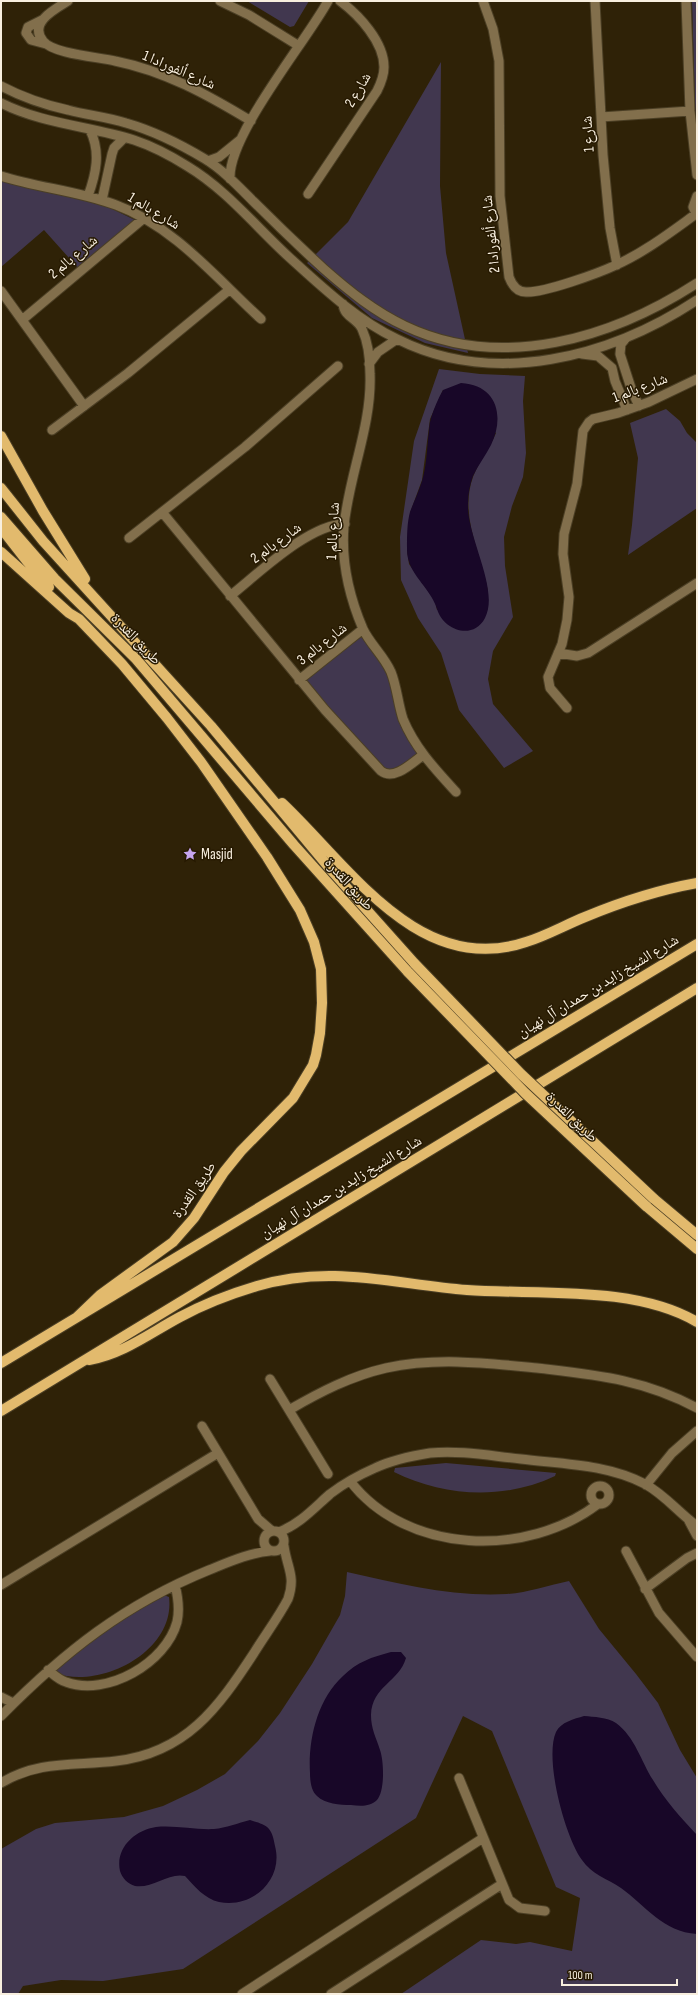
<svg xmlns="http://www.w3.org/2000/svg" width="698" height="1995" viewBox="0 0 698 1995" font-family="'Sofia Sans Condensed','Noto Naskh Arabic',sans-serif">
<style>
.green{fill:#41374f;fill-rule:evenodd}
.water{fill:#180728}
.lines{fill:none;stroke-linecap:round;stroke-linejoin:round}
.minor-casing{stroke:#4b3f25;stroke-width:11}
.major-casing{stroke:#4b3f25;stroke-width:12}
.minor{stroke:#826f4c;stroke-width:9}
.major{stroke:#e2ba6d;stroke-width:10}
.major-bridge-casing{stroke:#4b3f25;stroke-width:12;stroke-linecap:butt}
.major-bridge{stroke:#e2ba6d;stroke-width:10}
.labels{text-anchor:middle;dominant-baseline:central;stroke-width:3;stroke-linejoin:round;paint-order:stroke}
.street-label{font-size:15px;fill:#f8efdf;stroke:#261900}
.poi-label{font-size:15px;fill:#f8efdf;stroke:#261900;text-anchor:start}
</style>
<rect width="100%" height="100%" fill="#2f2207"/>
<path class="green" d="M 247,1 L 309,1 L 294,26 L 290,27 Z
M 692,1 L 697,1 L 697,131 L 695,103 Z
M 441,62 L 440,186 L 446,253 L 468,353 L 425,343 L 372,318 L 307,263 L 348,222 Z
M 1,179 L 100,203 L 135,220 L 78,268 L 44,230 L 1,267 Z
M 439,369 L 480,374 L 525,376 L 523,401 L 526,453 L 523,477 L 512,506 L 504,537 L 505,566 L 513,617 L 493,651 L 488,679 L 493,704 L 533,751 L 504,768 L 459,710 L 441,653 L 418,618 L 401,580 L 400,537 L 414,441 ZM 443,390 L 496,433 C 490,448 479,461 473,477 C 459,516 481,553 488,591 L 437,610 L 435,601 L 409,564 L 407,550 L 410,513 L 422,480 L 430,419 Z
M 666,409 L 680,421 L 687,433 L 697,443 L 697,508 L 628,555 L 632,525 L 638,458 L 630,423 Z
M 365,634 L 394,683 L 421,753 L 397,770 L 384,770 L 303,681 Z
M 446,1463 L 556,1473 L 555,1476 C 505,1500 444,1497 394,1472 L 395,1468 Z
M 347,1572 C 400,1584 452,1597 507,1594 C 527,1593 549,1585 569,1581 L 599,1629 L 636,1674 L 658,1703 L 680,1750 L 697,1778 L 697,1993 L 401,1994 L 481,1940 L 516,1944 L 530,1942 L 572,1951 L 580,1898 L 556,1887 L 492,1731 L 463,1716 L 416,1818 L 183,1969 L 103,1981 L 61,1980 L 23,1986 L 18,1994 L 1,1994 L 1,1849 L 36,1829 L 55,1823 L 124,1817 L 163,1806 L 197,1790 L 225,1774 L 258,1741 L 280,1713 L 312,1664 L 340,1615 L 345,1596 Z
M 161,1594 L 169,1597 C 176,1651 101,1690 55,1673 L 53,1667 L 75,1648 Z"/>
<path class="water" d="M 461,383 C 497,385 505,416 491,445 C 486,455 478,465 473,476 C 470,484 468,494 468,503 C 466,536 500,589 485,618 C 473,641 443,630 437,609 C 430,586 406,574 407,548 C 407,536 407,523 410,512 C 414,501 419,491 422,481 C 426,468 427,452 428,439 C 429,432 429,424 431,418 C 434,408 438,399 443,390 Z
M 391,1652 L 401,1652 L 406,1658 C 399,1682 372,1686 371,1715 C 371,1729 376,1737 380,1750 C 384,1761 385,1791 377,1800 C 370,1807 360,1806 351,1805 C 340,1805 325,1804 317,1796 C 311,1791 310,1780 310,1773 C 308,1740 317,1700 343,1676 C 357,1662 372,1657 391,1652 Z
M 584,1716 C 594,1717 607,1717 616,1723 C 635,1737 641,1761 653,1780 C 665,1800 681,1818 697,1835 L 697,1934 C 663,1932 646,1906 621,1888 C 608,1879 591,1874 582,1860 C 565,1837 544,1759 556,1732 C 561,1722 574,1719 584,1716 Z
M 250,1820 C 256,1822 265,1824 269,1829 C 273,1834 274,1841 275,1846 C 284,1880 252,1909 219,1902 C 205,1899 194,1886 185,1876 C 169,1872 152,1889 135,1886 C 128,1884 122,1878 120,1871 C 115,1848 135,1830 156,1827 C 175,1825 195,1830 214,1829 C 226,1828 238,1823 250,1820 Z"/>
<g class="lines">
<g class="minor-casing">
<path id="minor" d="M 68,1 C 55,9 28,23 43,41 C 53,54 98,57 115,61 C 165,71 208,95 251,121
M 220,1 L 249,15 L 299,46
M 483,1 L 493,29 L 499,61 L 500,196 L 509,277 C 512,285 517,292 526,292 C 544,293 599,273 616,265 C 645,252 671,232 696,214
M 595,1 L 603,155 L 610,228 L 617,265
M 686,1 L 690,111 L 697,175
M 42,20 L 28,27 L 26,33 L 31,40 L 46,44
M 1,86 C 22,97 45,105 68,110 C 87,115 107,117 126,123 C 154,131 180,144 205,159 C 223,170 238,186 253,201 C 276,224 300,247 324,269 C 349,291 375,312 405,326 C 502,372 612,338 697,283
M 1,103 C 43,124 89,126 134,140 C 152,146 171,156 187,166 C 227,190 256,227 290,258 C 323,288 357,320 397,339 C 495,388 610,357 697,300
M 601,117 L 690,111
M 208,161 L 219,157 L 240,140
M 1,176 C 39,188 79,191 116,205 C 174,226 217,279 261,319
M 230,179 C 228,135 305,43 328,1
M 308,194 L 377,91 C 381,83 384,76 384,67 C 384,42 359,15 340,1
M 88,196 C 96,174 101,152 90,130
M 697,196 L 693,207 L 697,215
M 102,200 L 112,154 L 114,148 L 124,138
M 1,291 L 84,406
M 343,304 C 344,317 357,318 362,329 C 368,342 370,360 370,374 C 372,425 349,475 344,526 C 341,562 349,596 363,629 C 370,644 384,656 391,672 C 397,687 398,704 403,719 C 415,748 435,769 456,792
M 22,320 L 144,218
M 626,338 L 621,344 L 620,354 L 632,391 L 639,406
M 582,354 L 598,356 L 612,368 L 615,381 L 627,410
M 369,364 L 378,352 L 397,339
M 52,430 L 128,373 L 229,290
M 162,512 L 325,710 L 381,771 C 394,781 412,763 423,755
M 129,538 L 245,447 L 338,366
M 230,596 C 258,574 309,524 345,524
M 558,653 L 577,656 L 588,653 L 697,583
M 299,680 L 363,629
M 567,708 L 550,688 L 548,677 L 562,644 L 567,620 L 569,597 L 563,554 L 564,534 L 577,484 L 583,431 L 589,422 L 593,419 L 618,413 L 649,402 L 697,379
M 270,1379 L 328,1474
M 289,1410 C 320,1392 351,1376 386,1368 C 436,1357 487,1363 537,1368 C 596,1375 643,1379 697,1408
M 202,1426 L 258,1519 L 272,1531
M 350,1481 C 407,1555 527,1558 598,1504
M 646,1485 L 672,1453 L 697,1431
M591 1495a9 9 0 1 1 18 0a9 9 0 1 1-18 0Z
M 689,1521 L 697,1536
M264 1541a10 10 0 1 1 20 0a10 10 0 1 1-20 0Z
M 279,1532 C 300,1524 314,1508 330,1494 C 343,1484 359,1475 375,1468 C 392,1460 411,1456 430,1453 C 460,1450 491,1456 521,1459 C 562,1464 607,1464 645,1484 C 665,1495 679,1513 697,1526
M 626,1551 L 659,1613 L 697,1657
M 1,1585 L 218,1453
M 645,1589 L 687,1558 L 697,1553
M 48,1670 C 54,1675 59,1680 66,1682 C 107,1697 166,1663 177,1622 C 180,1609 178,1597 175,1585
M 1,1697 L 13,1703
M 1,1716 C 64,1652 125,1604 209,1570 C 229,1562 249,1553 270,1551
M 459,1778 L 509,1900 L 520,1908 L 545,1911
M 1,1783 C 39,1760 75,1766 116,1761 C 186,1753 218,1708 254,1653 C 265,1635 278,1618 288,1599 C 296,1576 287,1568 284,1546
M 242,1994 L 483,1838
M 331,1994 L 502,1884"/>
</g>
<g class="major-casing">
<path id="major" d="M 1,436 L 43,511 L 85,579
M 1,488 L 43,541 L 211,726 L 332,871 L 415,964
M 1,517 L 55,579 L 136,659 L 294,845 L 408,972
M 1,528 L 26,560 L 49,587
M 1,552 L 69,613 L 79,619 L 122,664 L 167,718 L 201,762 L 267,857 L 300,910 L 314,942 L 321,969 L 322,1003 L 320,1033 L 316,1055 L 313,1065 L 293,1098 L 241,1151 L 224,1172 L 194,1218 L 173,1242 L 100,1295 L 77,1317
M 282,803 C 348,865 419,978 526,942 C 546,936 565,925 585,917 C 621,902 658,890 697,883
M 653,1198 L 697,1235
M 646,1206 L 697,1249
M 89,1360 C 123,1354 150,1333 180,1317 C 204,1304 230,1294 257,1286 C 331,1264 393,1284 467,1290 C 537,1295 635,1285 697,1322
M 1,1363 L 697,944
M 1,1411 L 697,988"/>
</g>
<use href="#minor" class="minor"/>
<use href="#major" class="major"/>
<g class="major-bridge-casing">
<path id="major-bridge" d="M 415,964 L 521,1074 L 653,1198
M 408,972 L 525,1093 L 646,1206"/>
</g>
<use href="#major-bridge" class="major-bridge"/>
</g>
<defs>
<g id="sight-bare" transform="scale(1.08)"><path d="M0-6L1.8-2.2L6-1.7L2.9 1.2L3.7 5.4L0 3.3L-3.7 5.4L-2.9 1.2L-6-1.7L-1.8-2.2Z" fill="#c7a6ef" stroke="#261900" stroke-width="2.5" paint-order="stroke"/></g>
</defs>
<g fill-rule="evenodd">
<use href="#sight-bare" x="190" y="854"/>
</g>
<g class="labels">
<g class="street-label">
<text transform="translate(179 70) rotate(23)">شارع ألفورادا 1</text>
<text transform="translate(358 90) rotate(-60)">شارع 2</text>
<text transform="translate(588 134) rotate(-94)">شارع 1</text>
<text transform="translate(154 211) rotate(31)">شارع بالم 1</text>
<text transform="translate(491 234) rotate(-96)">شارع ألفورادا 2</text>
<text transform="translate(73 257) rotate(-40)">شارع بالم 2</text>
<text transform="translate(640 388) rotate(-21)">شارع بالم 1</text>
<text transform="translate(333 531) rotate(-87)">شارع بالم 1</text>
<text transform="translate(276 543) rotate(-36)">شارع بالم 2</text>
<text transform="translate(136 639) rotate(46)">طريق القدرة</text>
<text transform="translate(322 644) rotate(-38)">شارع بالم 3</text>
<text transform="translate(349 884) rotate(48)">طريق القدرة</text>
<text transform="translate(598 986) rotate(-31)">شارع الشيخ زايد بن حمدان آل نهيان</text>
<text transform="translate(572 1117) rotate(44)">طريق القدرة</text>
<text transform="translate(341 1187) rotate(-31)">شارع الشيخ زايد بن حمدان آل نهيان</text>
<text transform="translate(194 1190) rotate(-55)">طريق القدرة</text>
</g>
<g class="poi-label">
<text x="201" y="854">Masjid</text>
</g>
</g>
<rect width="698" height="1995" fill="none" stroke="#f8efdf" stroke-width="4"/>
<path d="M562 1979v6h115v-6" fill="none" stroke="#f8efdf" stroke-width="2"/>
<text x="568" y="1979" font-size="12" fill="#f8efdf" stroke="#261900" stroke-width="3" paint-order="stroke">100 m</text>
</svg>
